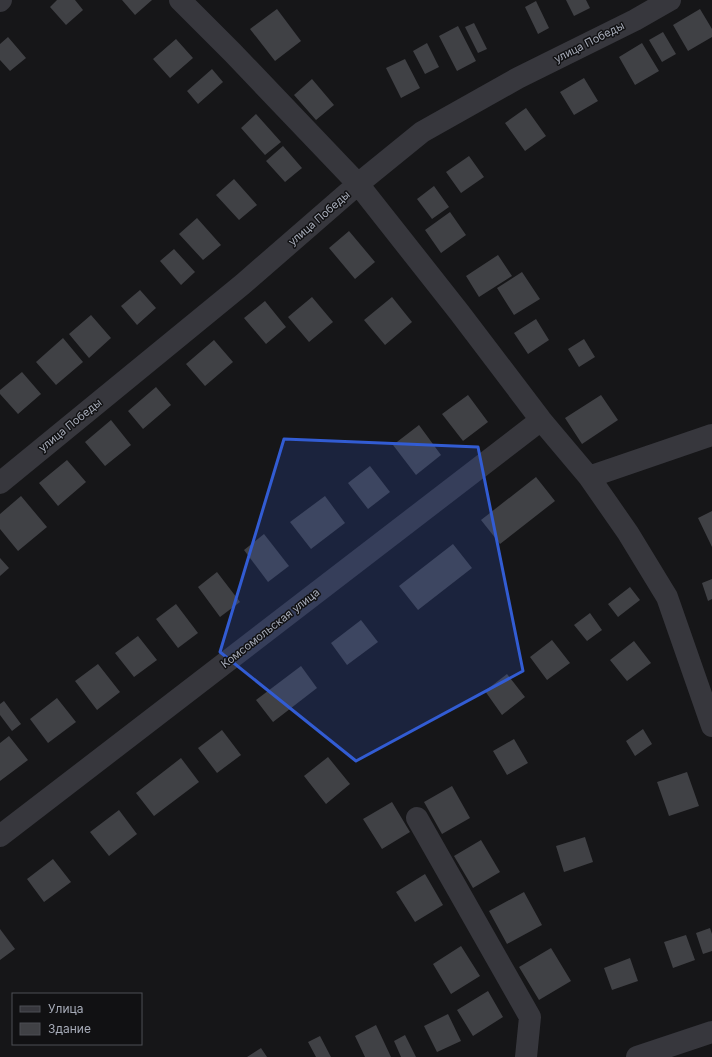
<svg xmlns="http://www.w3.org/2000/svg" width="712" height="1057" viewBox="0 0 712 1057" font-family="Inter,sans-serif">
<style>
.building{fill:#404145}
.lines{fill:none;stroke-linecap:round;stroke-linejoin:round}
.minor{stroke:#37373d;stroke-width:22}
.marked{fill:#325cd3;fill-opacity:0.2;stroke:#325cd3;stroke-width:3;stroke-linejoin:round}
.labels{text-anchor:middle;dominant-baseline:central;stroke-width:3;stroke-linejoin:round;paint-order:stroke}
.street-label{font-size:11px;fill:#a7acb9;stroke:#111113}
</style>
<rect width="100%" height="100%" fill="#161618"/>
<path class="building" d="M 57,0 L 75,0 L 83,10 L 66,25 L 50,7 Z
M 122,0 L 152,0 L 135,15 Z
M 566,0 L 586,0 L 590,8 L 574,16 Z
M 536,1 L 549,28 L 538,34 L 525,7 Z
M 277,9 L 301,41 L 275,61 L 250,29 Z
M 700,9 L 712,29 L 712,37 L 688,51 L 673,25 Z
M 474,23 L 487,49 L 478,53 L 465,27 Z
M 458,26 L 476,61 L 457,71 L 439,36 Z
M 663,32 L 676,54 L 662,62 L 649,40 Z
M 8,37 L 26,58 L 10,71 L 0,60 L 0,44 Z
M 176,39 L 193,58 L 170,78 L 153,59 Z
M 427,43 L 439,67 L 425,74 L 413,51 Z
M 642,43 L 659,71 L 635,85 L 619,57 Z
M 405,59 L 420,88 L 401,98 L 386,68 Z
M 212,69 L 223,82 L 198,104 L 187,91 Z
M 584,78 L 598,101 L 574,115 L 560,92 Z
M 312,79 L 334,105 L 316,120 L 294,95 Z
M 526,108 L 546,136 L 525,151 L 505,123 Z
M 256,114 L 281,142 L 265,155 L 241,128 Z
M 283,146 L 302,168 L 285,182 L 266,161 Z
M 469,156 L 484,177 L 461,193 L 446,172 Z
M 234,179 L 257,205 L 239,220 L 216,195 Z
M 434,186 L 449,207 L 432,219 L 417,199 Z
M 450,212 L 466,235 L 441,253 L 425,230 Z
M 197,218 L 221,245 L 203,260 L 179,234 Z
M 349,231 L 375,262 L 355,279 L 329,248 Z
M 174,249 L 195,272 L 181,285 L 160,261 Z
M 498,255 L 512,276 L 479,297 L 466,276 Z
M 522,272 L 540,299 L 514,315 L 497,288 Z
M 140,290 L 156,308 L 137,325 L 121,306 Z
M 312,297 L 333,322 L 309,342 L 288,317 Z
M 392,297 L 412,322 L 385,345 L 364,320 Z
M 265,301 L 286,327 L 266,344 L 244,318 Z
M 91,315 L 111,338 L 89,358 L 69,334 Z
M 536,319 L 549,340 L 528,354 L 514,333 Z
M 63,338 L 83,362 L 56,385 L 36,362 Z
M 584,339 L 595,357 L 579,367 L 568,349 Z
M 214,340 L 233,362 L 205,386 L 186,364 Z
M 22,372 L 41,394 L 18,414 L 0,394 L 0,390 Z
M 156,387 L 171,405 L 143,429 L 128,411 Z
M 468,395 L 488,422 L 463,441 L 442,414 Z
M 601,395 L 618,420 L 582,444 L 565,418 Z
M 111,420 L 131,445 L 105,466 L 85,442 Z
M 419,425 L 441,455 L 416,475 L 393,445 Z
M 67,460 L 86,482 L 58,506 L 39,483 Z
M 370,466 L 390,492 L 368,509 L 348,483 Z
M 536,477 L 555,501 L 500,544 L 481,520 Z
M 21,496 L 47,527 L 18,551 L 0,529 L 0,514 Z
M 325,496 L 345,523 L 311,549 L 290,522 Z
M 712,511 L 712,547 L 698,518 Z
M 264,534 L 289,566 L 268,582 L 244,550 Z
M 453,544 L 472,568 L 418,610 L 399,586 Z
M 0,558 L 9,568 L 0,576 Z
M 217,572 L 240,602 L 220,617 L 198,587 Z
M 712,579 L 712,599 L 708,601 L 702,583 Z
M 630,587 L 640,600 L 618,617 L 608,604 Z
M 176,604 L 198,633 L 178,648 L 156,619 Z
M 590,613 L 602,630 L 587,641 L 574,625 Z
M 361,620 L 378,642 L 347,665 L 331,643 Z
M 138,636 L 157,660 L 134,677 L 115,653 Z
M 552,640 L 570,663 L 547,680 L 530,657 Z
M 634,641 L 651,663 L 627,681 L 610,660 Z
M 98,664 L 120,692 L 97,710 L 75,681 Z
M 301,666 L 317,688 L 273,722 L 256,700 Z
M 507,674 L 525,697 L 502,715 L 485,691 Z
M 57,698 L 76,722 L 48,743 L 30,719 Z
M 4,701 L 21,724 L 12,731 L 0,715 L 0,704 Z
M 643,729 L 652,744 L 635,756 L 626,741 Z
M 222,730 L 241,755 L 217,773 L 198,748 Z
M 9,736 L 28,760 L 0,781 L 0,743 Z
M 514,739 L 528,763 L 507,775 L 493,751 Z
M 328,757 L 350,784 L 326,804 L 304,776 Z
M 181,758 L 199,782 L 154,816 L 136,793 Z
M 687,772 L 699,806 L 669,816 L 657,782 Z
M 452,786 L 470,818 L 442,834 L 424,802 Z
M 392,802 L 410,832 L 382,849 L 363,819 Z
M 119,810 L 137,834 L 109,856 L 90,832 Z
M 585,837 L 593,862 L 564,872 L 556,846 Z
M 481,840 L 500,872 L 473,888 L 454,856 Z
M 53,859 L 71,882 L 44,902 L 27,879 Z
M 425,874 L 443,905 L 415,922 L 396,892 Z
M 524,892 L 542,925 L 507,944 L 489,911 Z
M 710,928 L 712,934 L 712,951 L 703,954 L 696,933 Z
M 0,929 L 15,949 L 0,960 Z
M 686,935 L 695,960 L 673,968 L 664,942 Z
M 461,946 L 480,976 L 451,994 L 433,964 Z
M 551,948 L 571,981 L 539,1000 L 519,967 Z
M 630,958 L 638,981 L 612,990 L 604,968 Z
M 488,991 L 503,1017 L 473,1036 L 457,1010 Z
M 448,1014 L 461,1041 L 437,1052 L 424,1026 Z
M 376,1025 L 391,1057 L 365,1057 L 355,1036 Z
M 405,1035 L 416,1057 L 401,1057 L 394,1041 Z
M 320,1036 L 331,1057 L 316,1057 L 308,1042 Z
M 261,1048 L 267,1057 L 247,1057 Z"/>
<g class="lines">
<path class="minor" d="M 180,0 L 233,53 L 358,184 L 459,312 L 541,420 L 589,477 L 628,533 L 667,597 L 712,726
M 0,1 L 1,0
M 589,477 L 712,435
M 0,483 L 243,284 L 358,184 L 422,132 L 518,78 L 635,20 L 670,0
M 417,818 L 530,1017 L 526,1057
M 0,836 L 541,420
M 637,1057 L 712,1032"/>
</g>
<path class="marked" d="M 284,439 L 478,447 L 523,671 L 356,761 L 220,652 Z"/>
<g class="labels">
<g class="street-label">
<text transform="translate(589 42) rotate(-27)">улица Победы</text>
<text transform="translate(319 218) rotate(-41)">улица Победы</text>
<text transform="translate(70 425) rotate(-39)">улица Победы</text>
<text transform="translate(270 628) rotate(-38)">Комсомольская улица</text>
</g>
</g>
<rect x="12" y="993" width="130" height="52" fill="#111113" stroke="#4d4f55"/>
<rect x="20" y="1006" width="20" height="6" fill="#37373d" stroke="#4d4f55"/>
<text x="48" y="1013" font-size="12" fill="#a7acb9">Улица</text>
<rect x="20" y="1023" width="20" height="12" fill="#404145" stroke="#4d4f55"/>
<text x="48" y="1033" font-size="12" fill="#a7acb9">Здание</text>
</svg>
